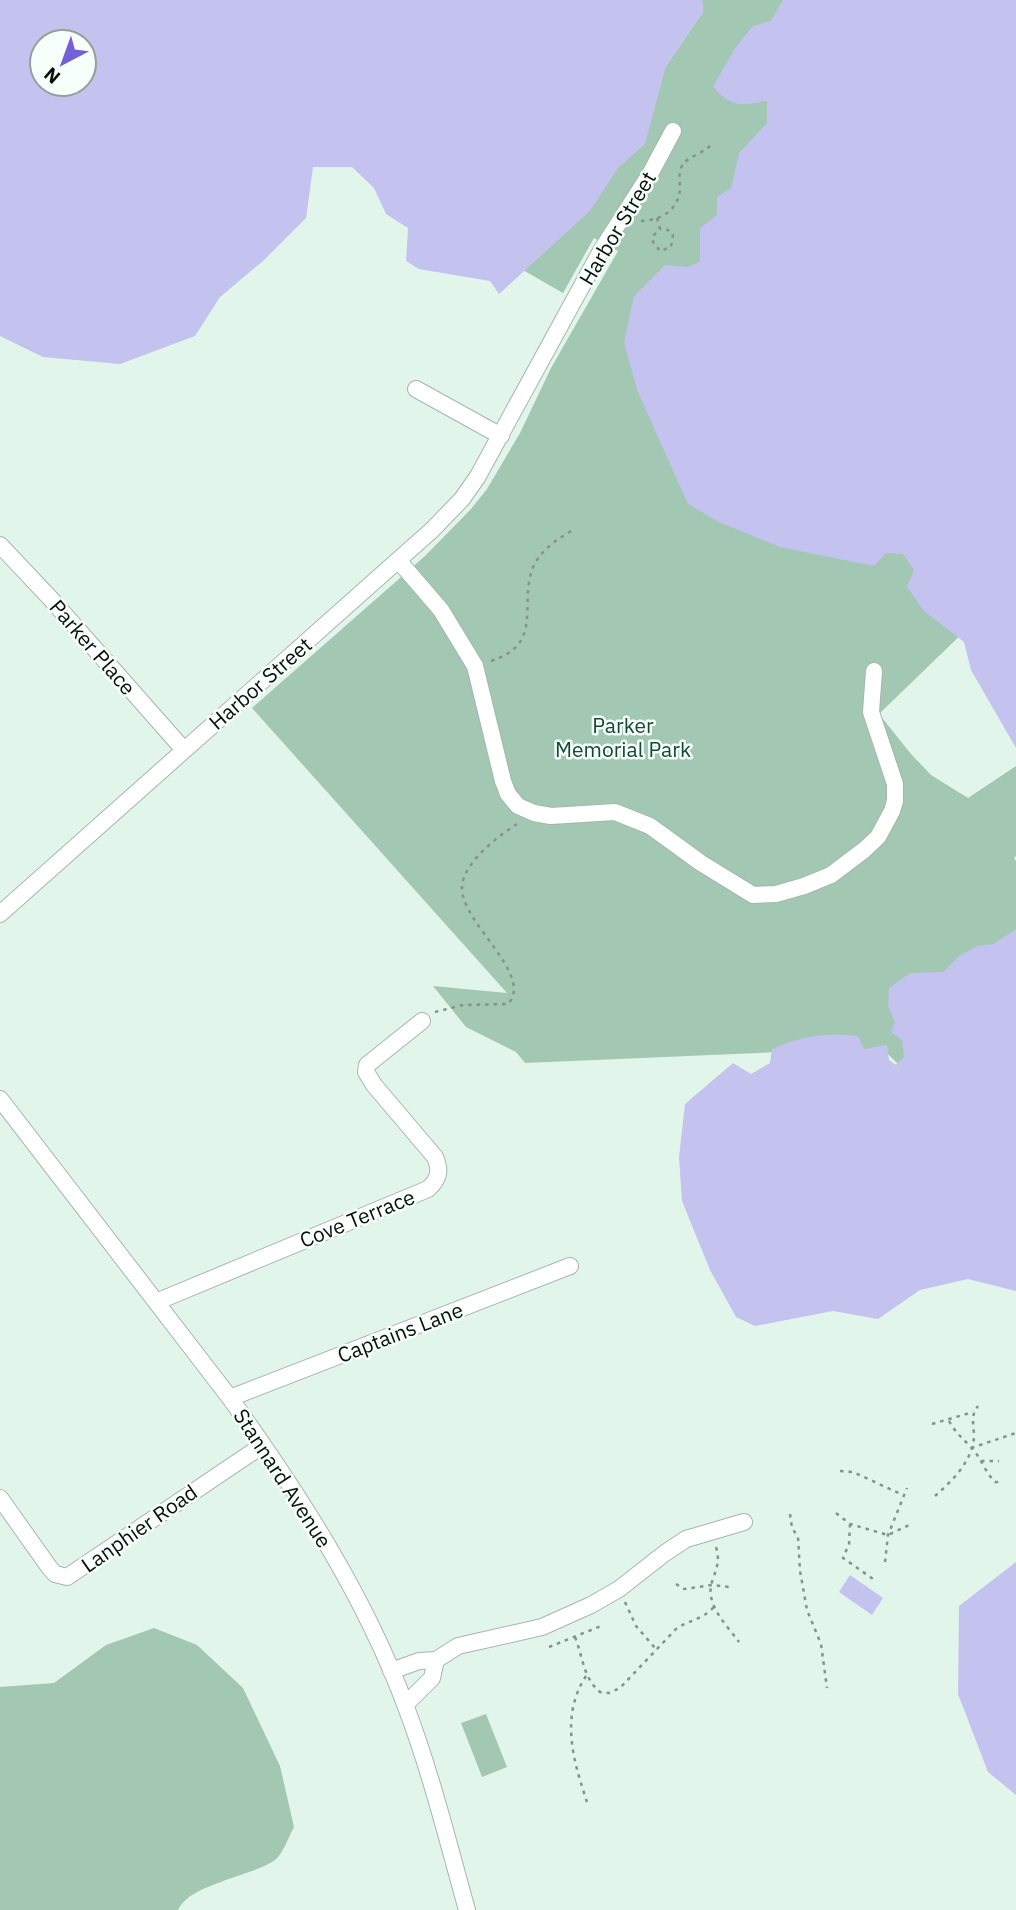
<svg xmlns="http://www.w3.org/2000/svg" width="1016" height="1910" viewBox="0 0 1016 1910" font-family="'IBM Plex Sans',sans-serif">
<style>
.green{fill:#a2c7b3}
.water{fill:#c4c2ee;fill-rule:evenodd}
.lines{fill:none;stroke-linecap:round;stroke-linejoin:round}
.minor-casing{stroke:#a5b7ad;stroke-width:18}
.path{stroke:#85938b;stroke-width:2.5;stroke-dasharray:3.5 5;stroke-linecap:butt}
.minor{stroke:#fff;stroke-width:16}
.labels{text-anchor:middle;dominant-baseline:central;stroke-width:5;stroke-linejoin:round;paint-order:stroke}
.street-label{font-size:21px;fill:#09100c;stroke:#f7fffa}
.park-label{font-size:21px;fill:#114b33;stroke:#f7fffa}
</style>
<rect width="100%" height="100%" fill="#e2f5ea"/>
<path class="green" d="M 702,0 L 809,0 L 773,96 L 898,546 L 971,625 L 879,714 L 911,754 L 931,775 L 968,798 L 1016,766 L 1016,856 L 1014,858 L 1016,861 L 1016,943 L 898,1064 L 887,1053 L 802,1051 L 525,1063 L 516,1052 L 466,1027 L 433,986 L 507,993 L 252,708 L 425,556 L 471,509 L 487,489 L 520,433 L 551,368 L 618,251 L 594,238 L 563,293 L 507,261 L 666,66 L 703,12 Z
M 154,1628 L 197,1645 L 243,1688 L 280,1766 L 294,1827 C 289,1836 283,1854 275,1860 C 253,1876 189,1884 178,1910 L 0,1910 L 0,1687 L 54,1683 L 106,1645 Z
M 486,1714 L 507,1767 L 482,1777 L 461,1723 Z"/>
<path class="water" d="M 0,0 L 702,0 L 703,12 L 666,66 L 645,144 L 618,168 L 590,211 L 499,294 L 490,281 L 419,269 L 406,261 L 408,228 L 386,214 L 374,188 L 352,167 L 313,167 L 306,218 L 263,261 L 220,297 L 195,336 L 120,364 L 43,357 L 0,336 ZM 42,42 L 84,42 L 84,84 L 42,84 Z
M 783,0 L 1016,0 L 1016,748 L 971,670 L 964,642 L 924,611 L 907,587 L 914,570 L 903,554 L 886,553 L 874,566 L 780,547 L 721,523 L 688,504 L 637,390 L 624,342 L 634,296 L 665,265 L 688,267 L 700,262 L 700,228 L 717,215 L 717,197 L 731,188 L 739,153 L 767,123 L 767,101 C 741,105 733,109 713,87 L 735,48 L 753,26 L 771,21 Z
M 1016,929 L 1016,1291 L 968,1279 L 920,1290 L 878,1319 L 833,1311 L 755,1326 L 736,1317 L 710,1270 L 682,1201 L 679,1157 L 685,1104 L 733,1063 L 751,1074 L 770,1063 L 772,1049 C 805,1035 823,1033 858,1036 L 864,1049 L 887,1045 L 889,1060 L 896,1065 L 904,1057 L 902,1040 L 891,1032 L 895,1022 L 888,1006 L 889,988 L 910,973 L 943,972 L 958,957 L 977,946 L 993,944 Z
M 1016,1562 L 1016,1795 L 988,1772 L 958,1694 L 959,1606 Z
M 850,1575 L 883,1598 L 872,1615 L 839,1592 Z"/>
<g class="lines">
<g class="minor-casing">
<path id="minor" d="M 416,389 L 501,436
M 0,545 L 50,598 L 184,750
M 398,560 L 441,610 L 475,666 L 503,781 L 508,794 L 518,806 L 534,813 L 551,816 L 615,812 L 650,826 L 701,863 L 753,895 L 776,894 L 804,886 L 831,875 L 864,850 L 878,837 L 892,811 L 895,801 L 895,784 L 871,712 L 874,671
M 0,914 L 432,530 L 462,499 L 478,476 L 602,249 L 650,174 L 673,131
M 0,1099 L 230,1398 C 299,1494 365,1596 406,1707 C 431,1773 448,1842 467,1910
M 156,1302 L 428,1189 C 439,1179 441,1171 435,1157 L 374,1085 L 366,1072 L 367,1065 L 422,1021
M 230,1398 L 570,1266
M 0,1498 L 49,1567 L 55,1574 L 67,1577 L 263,1445
M 391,1671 L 419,1661 L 436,1660
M 405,1705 L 432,1678 L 436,1660 L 458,1646 L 542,1627 L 591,1605 L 619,1589 L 665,1553 L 686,1539 L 744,1522"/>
</g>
<path class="path" d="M 657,218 L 660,229 L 653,236 L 653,242 L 660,251 L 671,247 L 673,235 L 668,230 L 660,229
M 641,221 C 661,220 678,211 680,189 C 680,182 678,173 682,166 C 686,157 705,153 713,143
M 491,661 C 546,643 517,604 534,565 C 542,549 560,537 575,529
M 435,1012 L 463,1005 L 508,1004 C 535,975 460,922 462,887 C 463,863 498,836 517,824
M 949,1421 C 955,1432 963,1439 972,1448 C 981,1458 985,1472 995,1482 L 1002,1482
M 932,1424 L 973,1412
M 971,1448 L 1016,1433
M 981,1461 L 999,1461
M 840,1471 L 853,1472 L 903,1495
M 935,1496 C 952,1481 972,1462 974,1437 C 974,1425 970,1416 978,1406
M 836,1513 L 850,1524 L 888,1535 L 909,1525
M 790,1514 L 792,1528 L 798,1537 L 800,1571 L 807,1610 L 821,1644 L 827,1688
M 850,1524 L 849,1544 L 843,1558 L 876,1581
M 716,1547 C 720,1560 717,1567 713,1579 C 703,1603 726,1624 739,1642
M 885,1562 L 888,1535 L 907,1488
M 676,1584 L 684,1589 L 712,1585 L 729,1587
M 625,1602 L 636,1626 L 655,1648
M 575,1637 C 583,1657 583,1678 600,1692 L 609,1693 L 620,1688 L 676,1629 C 689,1620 702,1620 714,1607
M 549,1647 L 601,1626
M 586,1676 C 560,1716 573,1760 587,1802"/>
<use href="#minor" class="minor"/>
</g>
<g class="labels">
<g class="street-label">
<text transform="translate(617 228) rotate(-59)">Harbor Street</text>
<text transform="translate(93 647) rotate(49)">Parker Place</text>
<text transform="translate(260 683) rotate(-41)">Harbor Street</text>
<text transform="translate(357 1218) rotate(-22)">Cove Terrace</text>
<text transform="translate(400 1332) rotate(-21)">Captains Lane</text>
<text transform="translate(283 1478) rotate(57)">Stannard Avenue</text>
<text transform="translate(139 1528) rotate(-35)">Lanphier Road</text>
</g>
<g class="park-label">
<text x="623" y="725">Parker<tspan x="623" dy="24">Memorial Park</tspan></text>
</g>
</g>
<g transform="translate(63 63) rotate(221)"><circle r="33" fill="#f7fffa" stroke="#989f9b" stroke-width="2"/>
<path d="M0-5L12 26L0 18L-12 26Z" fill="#725fd9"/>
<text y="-10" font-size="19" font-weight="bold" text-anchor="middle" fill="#09100c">N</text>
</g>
</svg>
